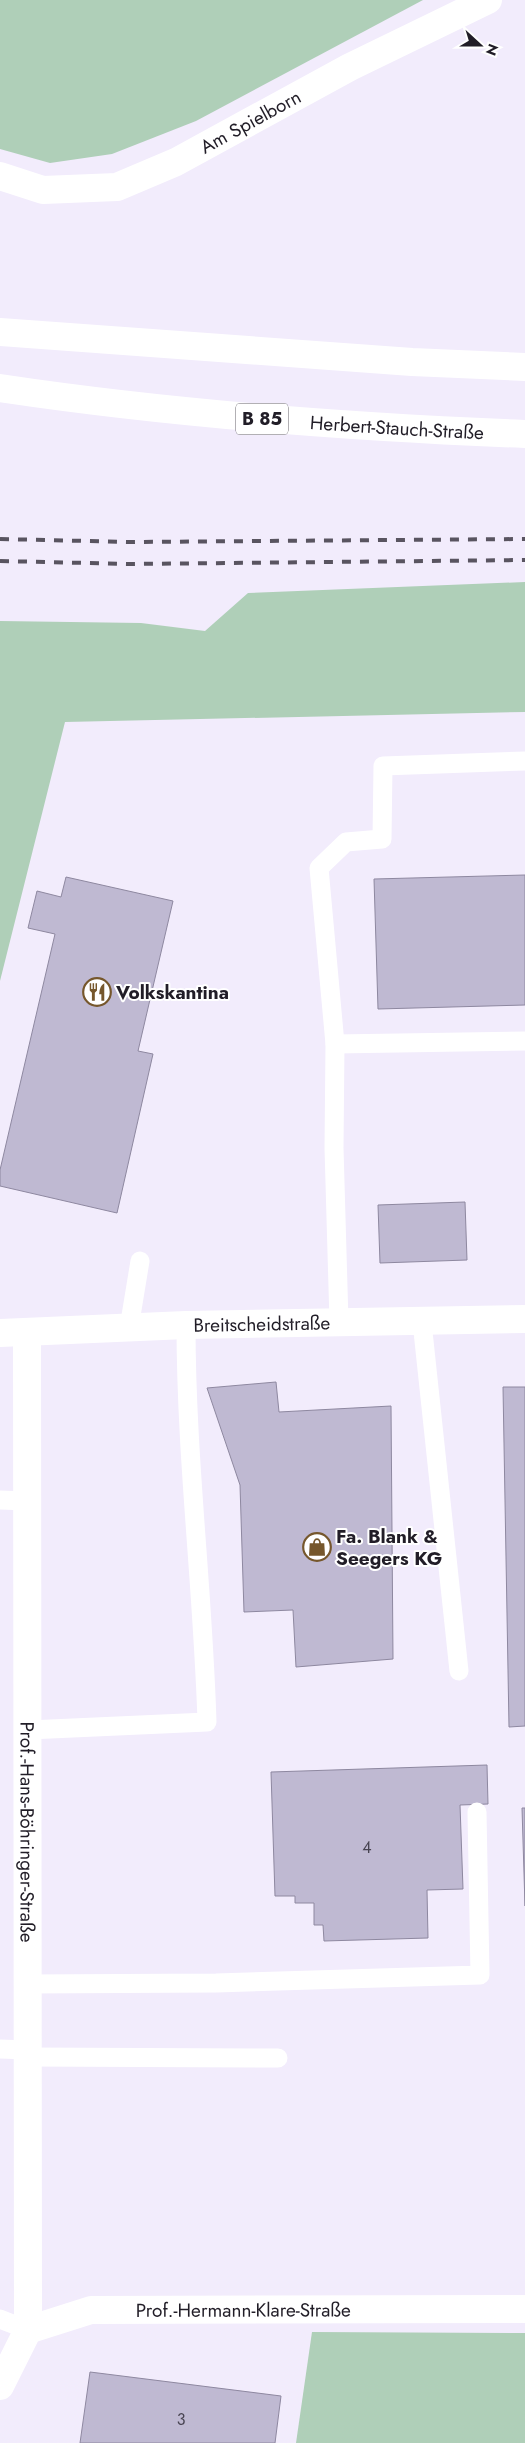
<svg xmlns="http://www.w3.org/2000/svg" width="525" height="2443" viewBox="0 0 525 2443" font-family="Jost,sans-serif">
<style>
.green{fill:#afcfb8}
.building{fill:#bfb9d2;stroke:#8e88a0}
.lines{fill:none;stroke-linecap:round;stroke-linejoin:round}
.lane{stroke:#fff;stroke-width:19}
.street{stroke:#fff;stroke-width:28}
.primary{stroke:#fff;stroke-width:28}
.rail{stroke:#595460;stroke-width:4;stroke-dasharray:9 9;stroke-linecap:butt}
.labels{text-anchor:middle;stroke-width:4;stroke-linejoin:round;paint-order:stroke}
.number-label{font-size:16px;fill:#484452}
.shield{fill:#fff;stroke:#646168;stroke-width:1}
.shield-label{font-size:18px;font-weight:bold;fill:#211d27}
.street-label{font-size:19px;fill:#211d27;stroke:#fff}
.poi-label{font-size:19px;font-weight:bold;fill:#211d27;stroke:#fff;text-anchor:start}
</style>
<rect width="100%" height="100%" fill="#f2ecfc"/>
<g class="green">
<polygon points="0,0 423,0 196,121 112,154 50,163 0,149"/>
<polygon points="525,582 525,712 65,722 0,981 0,621 141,623 205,631 248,593"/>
<polygon points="312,2332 525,2333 525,2443 296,2443"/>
</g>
<g class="building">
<polygon points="525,875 525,1005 378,1009 374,879"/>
<polygon points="66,877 173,901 138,1051 153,1054 117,1213 0,1186 0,1170 55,934 28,928 37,891 61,897"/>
<polygon points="465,1202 467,1260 380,1263 378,1205"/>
<polygon points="276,1382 279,1412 391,1406 393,1659 296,1667 293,1610 244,1612 240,1485 207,1388"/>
<polygon points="503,1387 525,1387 525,1726 509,1727"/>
<polygon points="487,1765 488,1804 460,1805 463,1889 427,1890 428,1938 324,1941 323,1925 314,1925 314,1903 295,1903 295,1896 275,1896 271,1772"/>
<polygon points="522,1808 525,1808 525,1906"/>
<polygon points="90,2372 281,2396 275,2443 80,2443"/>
</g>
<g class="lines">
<g class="lane">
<polyline points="335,1044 525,1041"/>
<polyline points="339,1322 334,1148 335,1044 319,868 346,842 382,839 383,766 525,761"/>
<polyline points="422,1322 459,1671"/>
<polyline points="129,1328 140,1261"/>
<polyline points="0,1500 28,1501"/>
<path d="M28,1730L207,1722C203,1589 186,1457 186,1325"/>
<polyline points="28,1984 216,1983 480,1975 477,1812"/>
<polyline points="0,2049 28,2050"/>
<polyline points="28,2057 278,2058"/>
<polyline points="0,2319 28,2330"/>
</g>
<g class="street">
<path id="s1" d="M0,176L43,190L117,187L176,162L350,67L488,0"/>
<path id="s2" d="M0,1333L186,1325L525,1319"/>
<path id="s3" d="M27,1333L28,2330"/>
<path id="s4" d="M0,2386L28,2330L91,2310L525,2309"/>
</g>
<g class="primary">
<polyline points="0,332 412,362 525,367"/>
<path id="s5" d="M0,388C174,414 349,427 525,434"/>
</g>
<g class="rail">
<polyline points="0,539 131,542 525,539"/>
<polyline points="0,561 131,564 525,560"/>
</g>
</g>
<defs>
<symbol id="restaurant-ring" viewBox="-11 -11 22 22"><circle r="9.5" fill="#fff" stroke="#76572c" stroke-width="1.5"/><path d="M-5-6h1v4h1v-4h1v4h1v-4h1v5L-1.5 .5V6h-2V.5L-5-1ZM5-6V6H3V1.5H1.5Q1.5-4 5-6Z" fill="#76572c"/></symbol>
<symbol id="shop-ring" viewBox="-11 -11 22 22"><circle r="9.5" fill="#fff" stroke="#76572c" stroke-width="1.5"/><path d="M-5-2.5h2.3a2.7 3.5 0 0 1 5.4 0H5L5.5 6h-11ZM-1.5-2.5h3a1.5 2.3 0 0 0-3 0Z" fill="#76572c"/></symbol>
</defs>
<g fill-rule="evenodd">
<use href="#restaurant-ring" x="81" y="976" width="32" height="32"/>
<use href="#shop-ring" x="301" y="1531" width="32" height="32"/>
</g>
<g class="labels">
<g class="number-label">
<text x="367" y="1853">4</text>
<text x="181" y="2425">3</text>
</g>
<rect class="shield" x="236" y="403.5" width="52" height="31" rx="4"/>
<g class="shield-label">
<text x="262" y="425">B 85</text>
</g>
<g class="street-label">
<text dy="7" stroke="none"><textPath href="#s1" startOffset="268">Am Spielborn</textPath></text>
<text dy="7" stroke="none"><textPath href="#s5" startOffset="399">Herbert-Stauch-Straße</textPath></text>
<text dy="7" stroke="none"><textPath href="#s2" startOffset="262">Breitscheidstraße</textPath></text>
<text dy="7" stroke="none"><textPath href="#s3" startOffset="499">Prof.-Hans-Böhringer-Straße</textPath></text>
<text dy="7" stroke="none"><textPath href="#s4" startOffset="281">Prof.-Hermann-Klare-Straße</textPath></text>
</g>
<g class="poi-label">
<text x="116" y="999">Volkskantina</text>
<text x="336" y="1543">Fa. Blank &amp;<tspan x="336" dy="22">Seegers KG</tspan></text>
</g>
</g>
<g transform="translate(480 45) rotate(111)" stroke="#ffffff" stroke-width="4" paint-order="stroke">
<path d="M0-4L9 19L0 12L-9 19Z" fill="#211d27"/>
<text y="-8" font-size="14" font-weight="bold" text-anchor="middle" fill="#211d27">N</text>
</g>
</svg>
